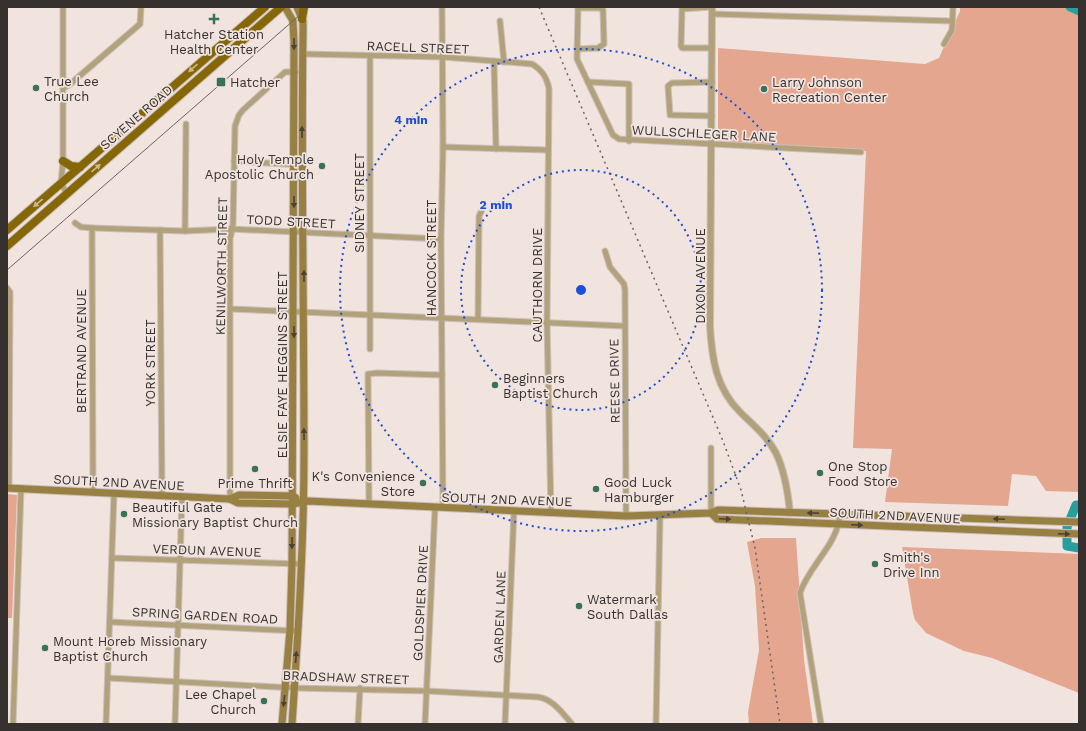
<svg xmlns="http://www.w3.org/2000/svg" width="1086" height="731" viewBox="0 0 1086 731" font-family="'Work Sans',sans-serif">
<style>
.green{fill:#e5a690}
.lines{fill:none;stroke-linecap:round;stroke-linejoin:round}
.river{stroke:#279f9f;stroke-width:9}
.minor-casing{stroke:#ccbfbb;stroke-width:7}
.tertiary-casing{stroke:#ccbfbb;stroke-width:8}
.secondary-casing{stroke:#ccbfbb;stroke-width:9}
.primary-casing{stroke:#ccbfbb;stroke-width:10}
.minor{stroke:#b2a27b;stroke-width:5}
.tertiary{stroke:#b2a27b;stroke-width:6}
.secondary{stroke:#988043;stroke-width:7}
.primary{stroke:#856706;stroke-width:8}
.tram{stroke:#6b6361;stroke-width:1}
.rail{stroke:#6b6361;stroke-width:1.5;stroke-dasharray:2 4;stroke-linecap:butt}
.oneway{fill:#4a4133}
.oneway2{fill:#cbb892}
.ring{fill:none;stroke:#1d4ed8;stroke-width:2;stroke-dasharray:2 4}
.poi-dot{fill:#38725b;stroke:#f1e3de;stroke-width:1.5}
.labels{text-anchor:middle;stroke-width:3.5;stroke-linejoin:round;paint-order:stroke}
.poi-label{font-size:13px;fill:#36312f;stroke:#f1e3de;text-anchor:start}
.street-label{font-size:13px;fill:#36312f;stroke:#f1e3de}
.centre{fill:#1d4ed8;stroke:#f1e3de;stroke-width:2}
.ring-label{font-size:12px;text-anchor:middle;font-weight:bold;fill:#1d4ed8;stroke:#f1e3de;stroke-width:3.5;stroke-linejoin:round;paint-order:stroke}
</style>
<rect width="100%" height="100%" fill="#f1e3de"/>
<g class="green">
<polygon points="960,7 1079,7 1079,492 1046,491 1036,476 1012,474 1008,506 885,502 892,449 853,448 866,151 718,142 718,48 925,64 939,58 960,11"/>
<polygon points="7,494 17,495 12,618 7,618"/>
<polygon points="761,538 796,538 804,660 813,724 749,724 748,712 759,650 755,586 747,542"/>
<polygon points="902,547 1079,554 1079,693 992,658 964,651 926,633 915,620 913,613"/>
</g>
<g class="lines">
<g class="river">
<polyline points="1070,7 1079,11"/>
<polyline points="1079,505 1076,505 1067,527 1067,546 1079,548"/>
</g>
<defs>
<g id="minor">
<polyline points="63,7 63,161 61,183 67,194"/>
<polyline points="442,7 443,147 441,239 443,508"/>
<polyline points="578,7 577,59 613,135 619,139 861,152"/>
<polyline points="712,14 952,21"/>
<polyline points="500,21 504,62"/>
<polyline points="944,44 952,30 953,7"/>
<polyline points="712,48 682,48 681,46 682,9 712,7"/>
<polyline points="577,49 598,48 604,44 603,10 600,8 578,8"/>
<path d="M303,54L443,57L532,64C542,70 547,77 549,89L547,323L551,513"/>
<polyline points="494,61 496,149"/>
<polyline points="588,82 629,84 629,141"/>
<polyline points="63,88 69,85 140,24 141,7"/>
<polyline points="712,116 670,115 668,86 672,83 712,82"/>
<polyline points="443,147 547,150"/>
<polyline points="234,161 302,165"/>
<polyline points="75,223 81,227 92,228 93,492"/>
<polyline points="92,228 185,231 231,229 441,239"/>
<polyline points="160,230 162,496"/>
<polyline points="185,231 186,124"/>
<polyline points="605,251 610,267 624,284 625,290 626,516"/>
<polyline points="7,288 10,292 9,488"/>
<polyline points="231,309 624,326"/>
<polyline points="478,319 479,216 484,206"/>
<polyline points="370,349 370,57"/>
<polyline points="711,448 711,513"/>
<polyline points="230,499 230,239 233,224 235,126 239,115 243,110 285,72 296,72"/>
<polyline points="369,504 368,374 377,373 442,375"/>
<polyline points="112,558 301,564"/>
<polyline points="110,622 298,631"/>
<path d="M108,678L294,688L427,691L538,697C553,699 563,714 572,724"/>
<polyline points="13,724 21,488"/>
<polyline points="106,724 114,493"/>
<polyline points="175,724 182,497"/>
<polyline points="358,724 360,688"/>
<polyline points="425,724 435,508"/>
<polyline points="505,724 514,511"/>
<polyline points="656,724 660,516"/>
<path d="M821,724L800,593C809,565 838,545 840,514"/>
</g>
<path id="tertiary" d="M712,7L710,327C712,359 716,388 740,412C753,425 767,436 776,453C785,472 788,492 790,513"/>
<g id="secondary">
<polyline points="7,488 230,499 238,503 293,504 308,501 626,516 711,513 718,510 1079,522"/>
<polyline points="230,499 239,495 293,496 296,498"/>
<polyline points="711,513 717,519 1079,534"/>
<polyline points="282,724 290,630 292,564 294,42 293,21 285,7"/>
<path d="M292,724C298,634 304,543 304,453C304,313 301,172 303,32V21L297,7"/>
</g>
<g id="primary">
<polyline points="302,19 304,7"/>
<polyline points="63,161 71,166 80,167"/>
<polyline points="7,230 265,7"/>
<polyline points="7,246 281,7"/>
</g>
</defs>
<use href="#minor" class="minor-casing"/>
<use href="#tertiary" class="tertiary-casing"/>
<use href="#secondary" class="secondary-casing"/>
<use href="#primary" class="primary-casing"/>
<use href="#minor" class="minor"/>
<use href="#tertiary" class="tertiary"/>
<use href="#secondary" class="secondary"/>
<use href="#primary" class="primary"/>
<polyline class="tram" points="7,270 309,7"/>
<polyline class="rail" points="539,7 723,441 741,490 755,548 780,724"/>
</g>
<defs><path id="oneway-solid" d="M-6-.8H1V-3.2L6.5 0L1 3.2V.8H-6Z"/></defs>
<g class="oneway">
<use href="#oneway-solid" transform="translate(294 44) rotate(90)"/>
<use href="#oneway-solid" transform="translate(302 132) rotate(-90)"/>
<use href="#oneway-solid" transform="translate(294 202) rotate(90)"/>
<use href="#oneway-solid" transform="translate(304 276) rotate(-90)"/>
<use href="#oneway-solid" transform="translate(294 332) rotate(90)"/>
<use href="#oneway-solid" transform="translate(304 434) rotate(-91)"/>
<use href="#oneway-solid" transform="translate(813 513) rotate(-179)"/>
<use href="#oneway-solid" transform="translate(725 519) rotate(2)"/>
<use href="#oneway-solid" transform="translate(999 519) rotate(-178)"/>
<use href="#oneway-solid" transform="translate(857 525) rotate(2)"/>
<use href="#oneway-solid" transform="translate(1064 534) rotate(2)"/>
<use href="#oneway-solid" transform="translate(292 543) rotate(91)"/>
<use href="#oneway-solid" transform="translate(296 657) rotate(-86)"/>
<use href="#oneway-solid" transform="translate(284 701) rotate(96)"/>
</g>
<g class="oneway2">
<use href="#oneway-solid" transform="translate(193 68) rotate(139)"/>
<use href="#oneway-solid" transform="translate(96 168) rotate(-41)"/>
<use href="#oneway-solid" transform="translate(38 203) rotate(139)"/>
</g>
<g class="ring">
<circle cx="581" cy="290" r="120"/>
<circle cx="581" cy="290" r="241"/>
</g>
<g class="poi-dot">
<path d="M212 13h4v4h4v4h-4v4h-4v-4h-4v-4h4z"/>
<rect x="216" y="77" width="10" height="10" rx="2"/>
<circle cx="36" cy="88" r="4"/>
<circle cx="764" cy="89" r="4"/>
<circle cx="322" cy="166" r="4"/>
<circle cx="495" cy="385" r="4"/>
<circle cx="255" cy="469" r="4"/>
<circle cx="820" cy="473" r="4"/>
<circle cx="423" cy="483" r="4"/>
<circle cx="596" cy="489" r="4"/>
<circle cx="124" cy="514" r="4"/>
<circle cx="875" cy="564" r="4"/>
<circle cx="579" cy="606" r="4"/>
<circle cx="45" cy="648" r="4"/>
<circle cx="264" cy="701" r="4"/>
</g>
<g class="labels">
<g class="poi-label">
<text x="214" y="39" text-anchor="middle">Hatcher Station<tspan x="214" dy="15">Health Center</tspan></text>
<text x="44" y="86">True Lee<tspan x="44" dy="15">Church</tspan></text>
<text x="230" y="87">Hatcher</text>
<text x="772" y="87">Larry Johnson<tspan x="772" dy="15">Recreation Center</tspan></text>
<text x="314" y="164" text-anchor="end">Holy Temple<tspan x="314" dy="15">Apostolic Church</tspan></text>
<text x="503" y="383">Beginners<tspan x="503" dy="15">Baptist Church</tspan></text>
<text x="828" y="471">One Stop<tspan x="828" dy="15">Food Store</tspan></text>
<text x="415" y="481" text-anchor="end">K's Convenience<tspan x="415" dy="15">Store</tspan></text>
<text x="604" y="487">Good Luck<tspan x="604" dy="15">Hamburger</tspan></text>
<text x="255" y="488" text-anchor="middle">Prime Thrift</text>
<text x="132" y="512">Beautiful Gate<tspan x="132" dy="15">Missionary Baptist Church</tspan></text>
<text x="883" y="562">Smith's<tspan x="883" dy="15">Drive Inn</tspan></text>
<text x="587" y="604">Watermark<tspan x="587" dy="15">South Dallas</tspan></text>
<text x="53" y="646">Mount Horeb Missionary<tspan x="53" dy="15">Baptist Church</tspan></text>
<text x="256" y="699" text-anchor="end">Lee Chapel<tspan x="256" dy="15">Church</tspan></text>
</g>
<g class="street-label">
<text transform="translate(418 47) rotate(2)" y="5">RACELL STREET</text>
<text transform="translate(136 117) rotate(-41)" y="5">SCYENE ROAD</text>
<text transform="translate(704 133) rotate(3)" y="5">WULLSCHLEGER LANE</text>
<text transform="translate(359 203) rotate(-90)" y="5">SIDNEY STREET</text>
<text transform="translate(291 221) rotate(3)" y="5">TODD STREET</text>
<text transform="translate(431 258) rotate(-90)" y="5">HANCOCK STREET</text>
<text transform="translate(221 266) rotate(-89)" y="5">KENILWORTH STREET</text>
<text transform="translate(700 276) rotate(-90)" y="5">DIXON AVENUE</text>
<text transform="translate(537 285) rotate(-90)" y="5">CAUTHORN DRIVE</text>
<text transform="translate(81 351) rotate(-90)" y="5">BERTRAND AVENUE</text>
<text transform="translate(150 363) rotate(-90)" y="5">YORK STREET</text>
<text transform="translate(282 365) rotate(-90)" y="5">ELSIE FAYE HEGGINS STREET</text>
<text transform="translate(614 381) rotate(-91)" y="5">REESE DRIVE</text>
<text transform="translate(119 482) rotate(3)" y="5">SOUTH 2ND AVENUE</text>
<text transform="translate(507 499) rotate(2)" y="5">SOUTH 2ND AVENUE</text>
<text transform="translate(895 515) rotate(3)" y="5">SOUTH 2ND AVENUE</text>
<text transform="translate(207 550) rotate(2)" y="5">VERDUN AVENUE</text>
<text transform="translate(420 603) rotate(-87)" y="5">GOLDSPIER DRIVE</text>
<text transform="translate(205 615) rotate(3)" y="5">SPRING GARDEN ROAD</text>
<text transform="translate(499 617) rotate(-88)" y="5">GARDEN LANE</text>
<text transform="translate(346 677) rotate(2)" y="5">BRADSHAW STREET</text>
</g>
</g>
<circle cx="581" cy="290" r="6" class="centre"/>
<g class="ring-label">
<text x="411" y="124">4 min</text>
<text x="496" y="209">2 min</text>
</g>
<rect width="1086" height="731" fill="none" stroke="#36312f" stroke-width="16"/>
</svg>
